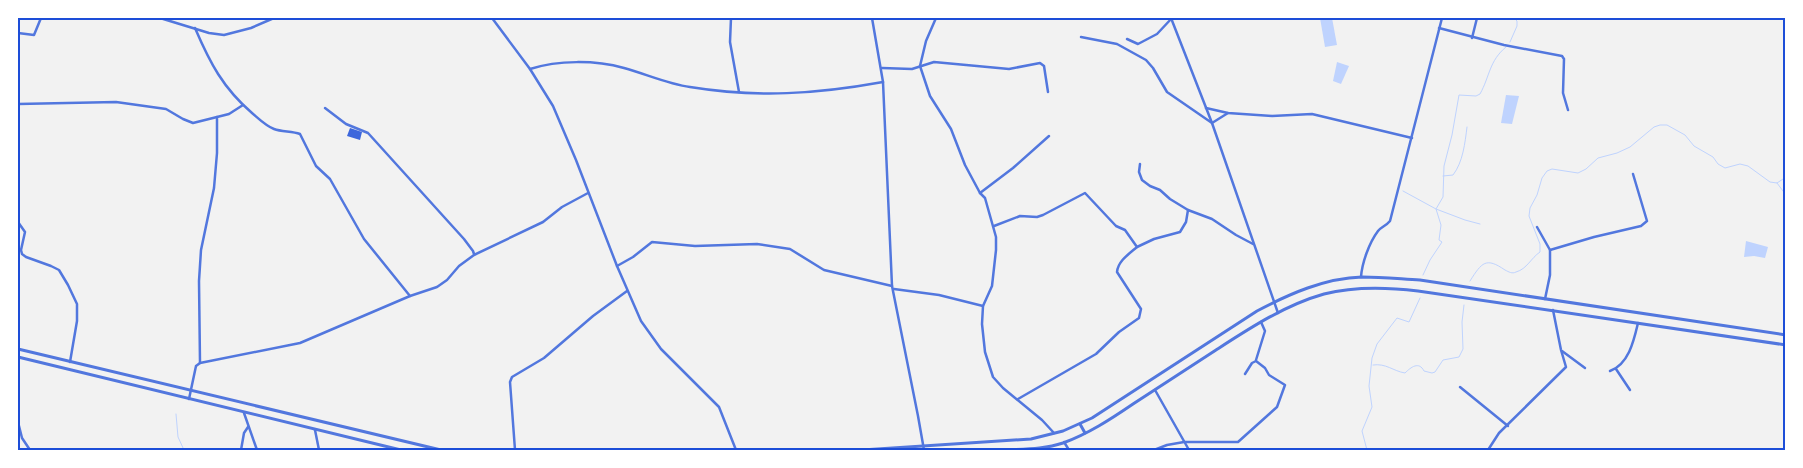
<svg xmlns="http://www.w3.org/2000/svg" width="1803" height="468" viewBox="0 0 1803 468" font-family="'Alegreya Sans',sans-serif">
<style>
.water{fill:#bfd3fe}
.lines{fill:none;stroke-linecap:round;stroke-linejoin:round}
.stream{stroke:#bfd3fe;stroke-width:1}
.building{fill:#3d67dc}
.minor{stroke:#5277de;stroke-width:2.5}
.tertiary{stroke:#5277de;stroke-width:3}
.neatline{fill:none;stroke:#1d4ed8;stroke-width:2}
</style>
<rect width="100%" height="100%" fill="#f2f2f2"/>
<g class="water">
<polygon points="1320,18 1332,18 1337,45 1325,47"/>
<polygon points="1337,62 1349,66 1341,84 1333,81"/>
<polygon points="1506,95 1519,96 1512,124 1501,123"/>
<polygon points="1746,241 1768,247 1765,258 1754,256 1744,257"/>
</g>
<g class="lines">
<g class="stream">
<polyline points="1510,42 1517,26 1517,21 1514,18"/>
<path d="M1443,176L1453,175C1463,162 1465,143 1467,127"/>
<polyline points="1777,183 1786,195"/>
<polyline points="1403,191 1436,209 1465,220 1480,224"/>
<path d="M1423,275L1430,260L1442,242L1439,240L1441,225L1436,209L1443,197L1444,166L1452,135L1459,95L1476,96L1480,94C1490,76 1489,61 1506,47"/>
<path d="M1470,281C1482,262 1486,257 1505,270C1509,272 1512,274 1516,272C1527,269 1531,258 1540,252V244L1529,216L1530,208L1537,195L1542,178L1547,171L1552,169L1578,173L1586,169L1598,158L1617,153L1630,147L1654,127L1660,125H1667L1685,135L1694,146L1713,157L1718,164L1725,168L1740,164L1748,166L1770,182L1777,183L1786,177"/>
<path d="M1373,365C1386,363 1393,371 1405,373C1411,367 1419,361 1424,371L1432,373L1435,372L1443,360L1459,357L1463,349L1462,322L1464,305"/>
<polyline points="176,414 178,437 184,450"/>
<polyline points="1367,450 1362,431 1372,407 1369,386 1372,358 1377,344 1397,318 1409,322 1420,298"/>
</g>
</g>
<polygon class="building" points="350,128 362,132 360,140 347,136"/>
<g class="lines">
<g class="minor">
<polyline points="160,18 209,33 224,35 251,28 274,18"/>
<polyline points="492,18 530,69 553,106 576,160 617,266 641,321 661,349 719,407 736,450"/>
<polyline points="731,18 730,42 739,92"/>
<polyline points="872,18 883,82 892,286 918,416 924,450"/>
<polyline points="936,18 926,41 920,66 930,96 951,129 965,165 980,193 985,198 996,237 996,250 992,286 983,306 982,324 985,352 993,377 1003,388 1042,420 1054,433"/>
<polyline points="1171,18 1212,123 1278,313"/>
<path d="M195,28C210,63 223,88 252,113C259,119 266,126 274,129C282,132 292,131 300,134L316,166L330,179L364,239L410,296"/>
<polyline points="1439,28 1504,45 1562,56 1564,59 1563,93 1568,110"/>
<polyline points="18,33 34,35 41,18"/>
<polyline points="1081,37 1117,44 1146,60 1153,68 1167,92 1212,123 1228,113"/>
<polyline points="1472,38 1477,18"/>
<polyline points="1127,39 1138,44 1157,34 1172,18"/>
<polyline points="882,68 912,69 934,62 1009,69 1040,63 1044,66 1048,92"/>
<path d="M530,69C558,60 595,60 624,68C646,74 668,84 690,87C757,98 817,94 883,82"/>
<polyline points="18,104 116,102 166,109 183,119 193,123 217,117"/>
<polyline points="325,108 346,124 368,133 464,239 473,251 474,254"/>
<polyline points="1206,108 1228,113 1272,116 1312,114 1412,138"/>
<polyline points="1140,164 1139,172 1142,180 1150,186 1160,190 1170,199 1188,210 1212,219 1236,235 1253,244"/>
<polyline points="980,193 1013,168 1049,136"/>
<polyline points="18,222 25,232 21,250 22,254 26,257 51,266 59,270 68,285 77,304 77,321 70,362"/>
<path d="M994,226L1020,216L1037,217L1043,215L1085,193L1116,226L1125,230L1137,247C1129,254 1118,261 1117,272L1141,309L1139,318L1119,332L1096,354L1018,399"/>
<polyline points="1537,227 1550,250 1550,275 1545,299"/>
<polyline points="1137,247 1154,239 1180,232 1186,222 1188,210"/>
<polyline points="1550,250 1594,237 1641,226 1647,221 1633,174"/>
<polyline points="617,266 633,257 652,242 695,246 757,244 790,249 824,270 892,286"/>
<path d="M1361,277C1362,263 1369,243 1378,231C1381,227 1386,226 1390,221L1442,18"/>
<polyline points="894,289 939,295 983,306"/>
<polyline points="1562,351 1585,368"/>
<polyline points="1256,360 1265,331 1261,322"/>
<polyline points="200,363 199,281 201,250 214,188 217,153 217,117 229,114 243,105"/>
<polyline points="1616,369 1630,390"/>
<path d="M1610,371C1629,364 1634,340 1638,323"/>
<polyline points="1460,387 1508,426"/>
<polyline points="1155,390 1189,450"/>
<polyline points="189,399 196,366 200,363 300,343 410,296 437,287 447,280 459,266 474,255 543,222 562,207 588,193"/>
<polyline points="244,413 257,450"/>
<polyline points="18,422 22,438 30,450"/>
<polyline points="315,430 319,450"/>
<polyline points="1064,442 1069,450"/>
<polyline points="241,450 244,433 248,427"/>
<polyline points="515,450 510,382 512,377 544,358 593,316 627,291"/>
<polyline points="1154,450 1167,445 1184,442 1238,442 1277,407 1285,385 1269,375 1265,368 1256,361 1252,363 1245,374"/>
<polyline points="1488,450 1499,433 1566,367 1561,350 1553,310"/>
</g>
<g class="tertiary">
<polyline points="18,349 441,450"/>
<polyline points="18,357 401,450"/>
<polyline points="1080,424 1085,433"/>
<path d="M862,450L1031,439L1063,431L1092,418L1257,311C1289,294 1325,278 1362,277C1382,277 1401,279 1420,280L1786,335"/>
<path d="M1007,450C1026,449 1045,449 1063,443C1088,434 1111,419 1133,404C1161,386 1188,368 1216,350C1250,328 1285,305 1324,294C1355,286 1386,287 1418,291L1786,345"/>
</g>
</g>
<rect width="1803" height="468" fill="none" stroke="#ffffff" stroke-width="38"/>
<rect x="19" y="19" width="1765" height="430" class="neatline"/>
</svg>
